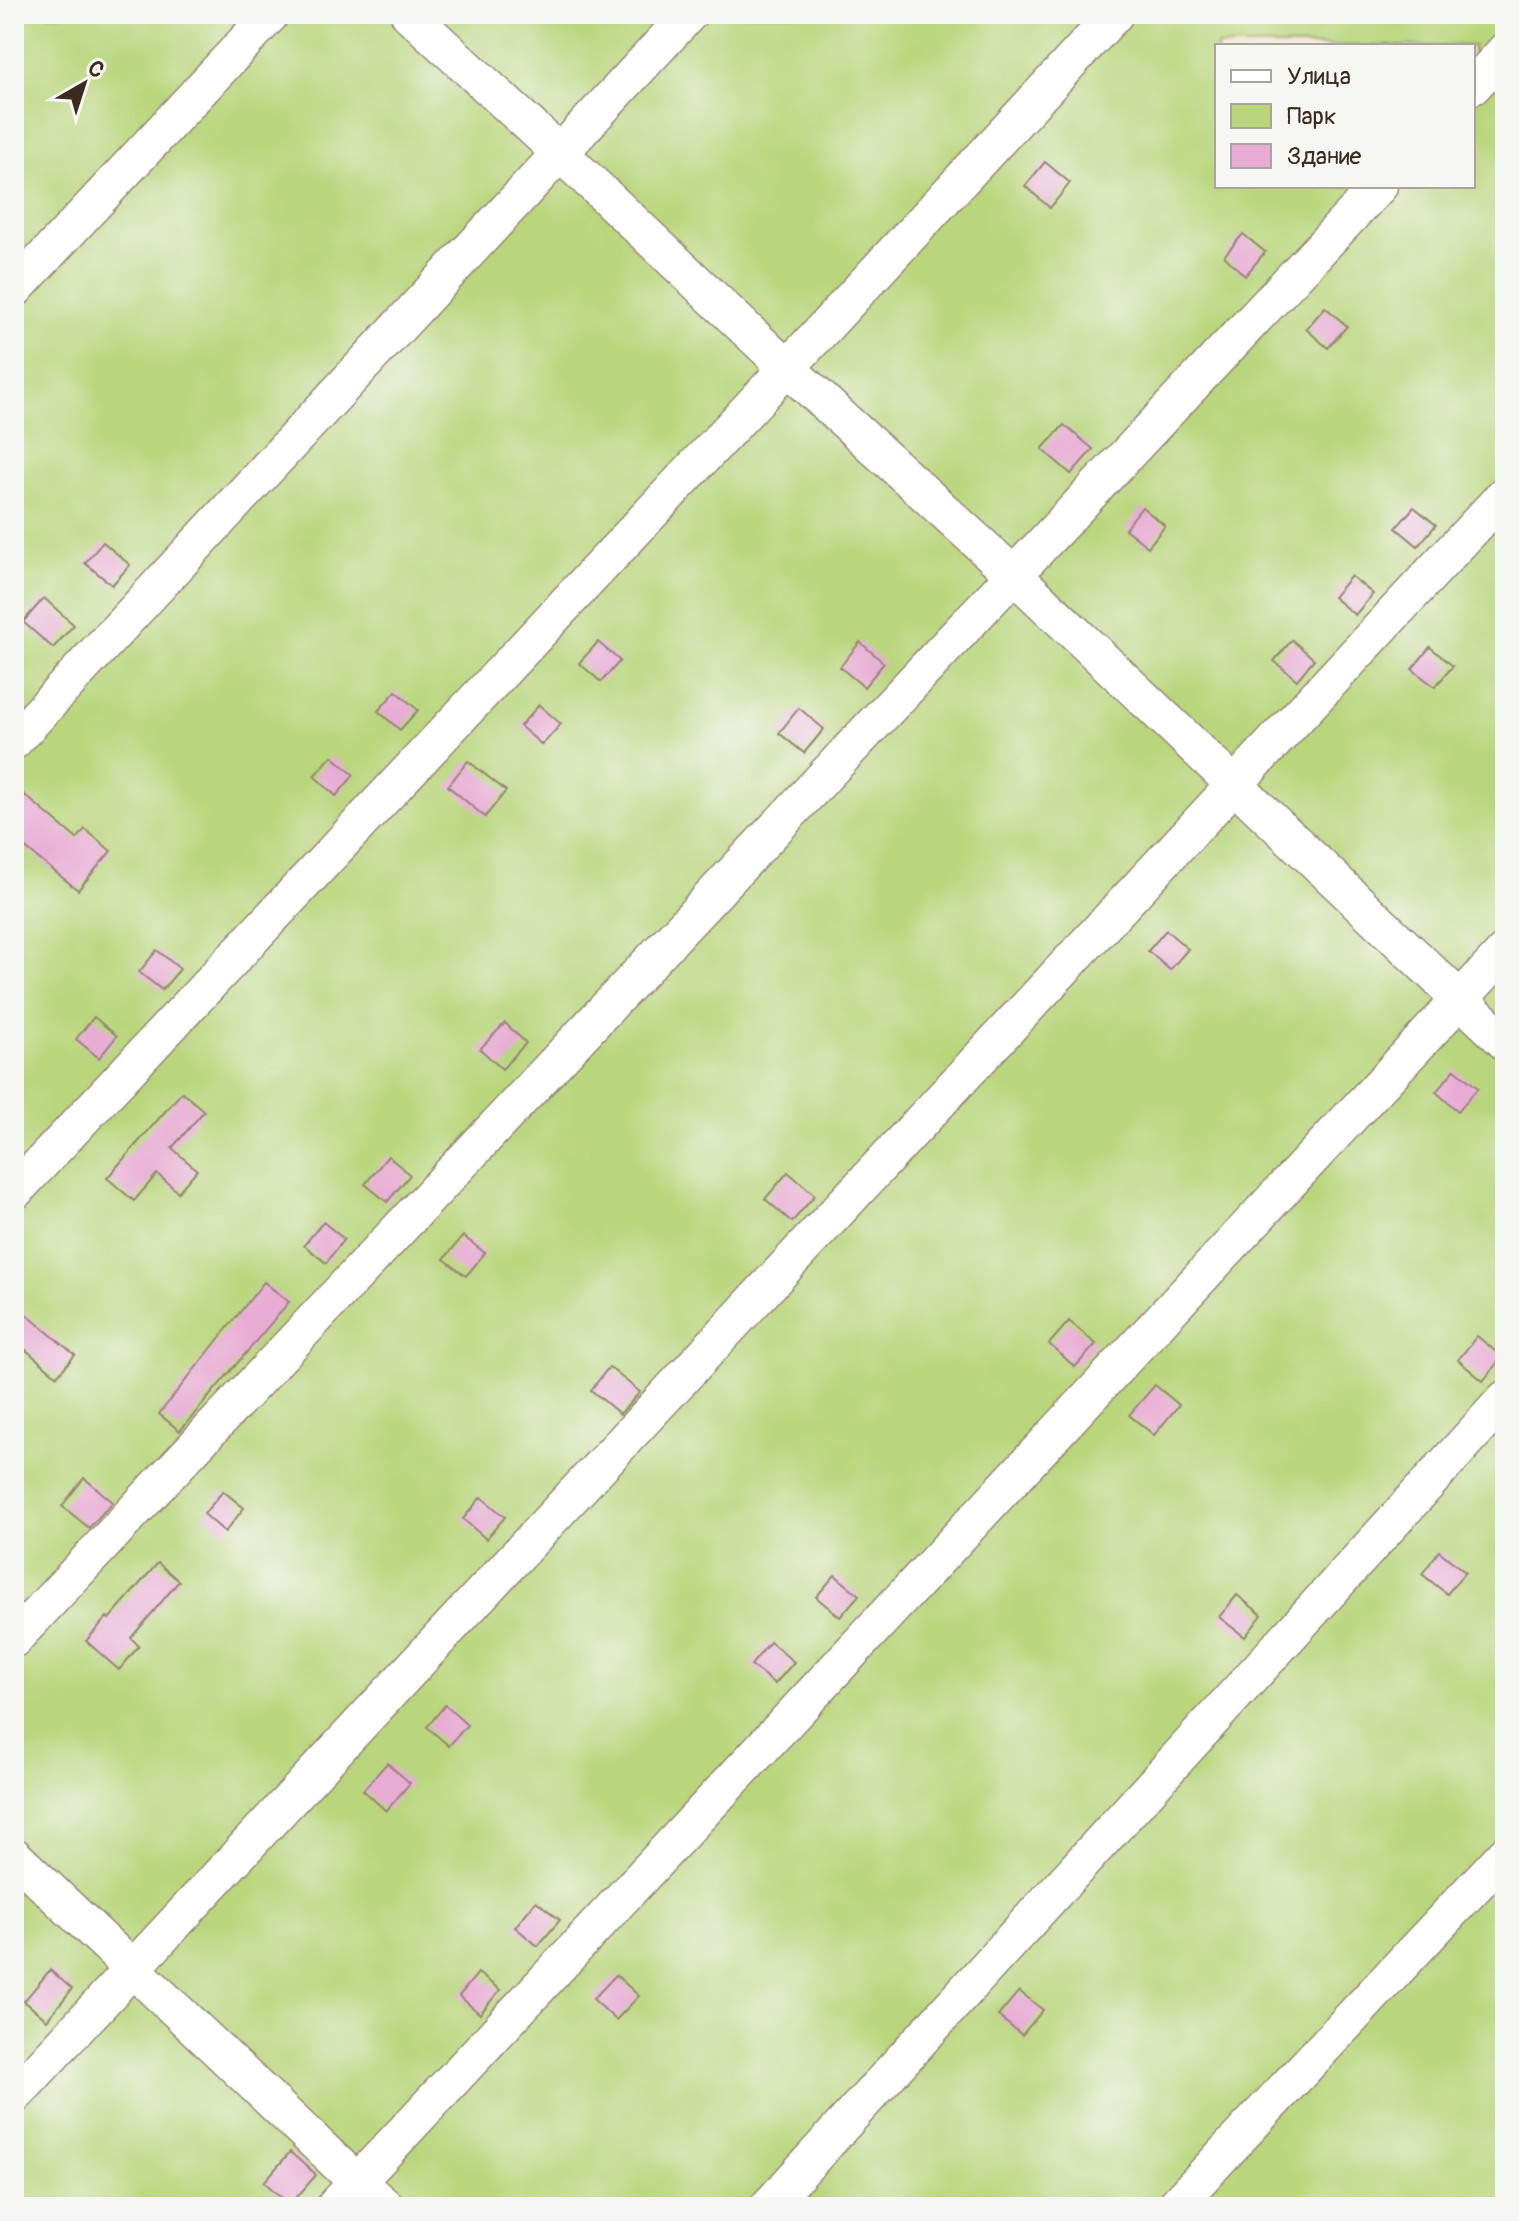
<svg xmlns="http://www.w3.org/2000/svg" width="1519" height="2221" viewBox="0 0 1519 2221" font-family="Pangolin,sans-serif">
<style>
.green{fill:#b9d67c;stroke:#7a804d;stroke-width:2;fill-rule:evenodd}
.building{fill:#e8acd4}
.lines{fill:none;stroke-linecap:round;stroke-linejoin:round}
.minor-casing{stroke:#978776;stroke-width:39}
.minor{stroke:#fff;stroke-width:36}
</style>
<rect width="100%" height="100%" fill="#f6f6f2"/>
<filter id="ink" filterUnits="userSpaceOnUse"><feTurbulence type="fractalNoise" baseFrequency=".0125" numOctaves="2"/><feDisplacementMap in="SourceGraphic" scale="16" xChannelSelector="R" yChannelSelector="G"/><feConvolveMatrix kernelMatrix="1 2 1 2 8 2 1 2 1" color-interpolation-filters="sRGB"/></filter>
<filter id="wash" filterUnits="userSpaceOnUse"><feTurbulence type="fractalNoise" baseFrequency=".006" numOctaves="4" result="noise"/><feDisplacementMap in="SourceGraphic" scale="32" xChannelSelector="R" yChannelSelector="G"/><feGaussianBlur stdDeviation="1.8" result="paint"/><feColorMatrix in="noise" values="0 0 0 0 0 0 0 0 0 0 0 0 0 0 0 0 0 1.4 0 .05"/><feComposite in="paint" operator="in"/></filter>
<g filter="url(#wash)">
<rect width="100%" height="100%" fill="#f3e4ce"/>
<path class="green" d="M14,14H1505V2207H14ZM1217,46H1473V186H1217Z"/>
<g id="blocks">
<g class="building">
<polygon points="1045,162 1070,183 1050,208 1025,186"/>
<polygon points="1243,234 1265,252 1245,276 1224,256"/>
<polygon points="1325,307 1347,326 1328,348 1306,329"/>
<polygon points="1064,425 1093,449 1071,474 1042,449"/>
<polygon points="1142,507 1165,526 1148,547 1125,529"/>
<polygon points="1414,507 1436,525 1418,546 1396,528"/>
<polygon points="103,542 130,565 112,585 85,563"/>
<polygon points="1351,576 1373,594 1355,615 1333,597"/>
<polygon points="44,598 74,625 53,648 23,622"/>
<polygon points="1292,640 1314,659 1297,680 1274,661"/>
<polygon points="598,642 620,661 601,682 579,663"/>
<polygon points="860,642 884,663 864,687 840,667"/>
<polygon points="1430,647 1453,666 1435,687 1412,669"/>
<polygon points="396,691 418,710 400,730 378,711"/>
<polygon points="539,705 561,724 542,745 520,726"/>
<polygon points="799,708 824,729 804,753 779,733"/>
<polygon points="332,756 354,775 336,796 314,776"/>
<polygon points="468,761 506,791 485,817 448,786"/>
<polygon points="14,786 77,839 85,829 111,851 78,890 14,839"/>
<polygon points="1166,930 1188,949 1170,970 1148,951"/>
<polygon points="157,950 180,969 162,990 139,972"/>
<polygon points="94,1017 117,1036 99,1058 76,1039"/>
<polygon points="505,1023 526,1043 502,1069 480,1049"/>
<polygon points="1455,1069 1478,1088 1458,1111 1436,1092"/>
<polygon points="182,1092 204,1111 172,1148 197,1170 178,1192 157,1174 134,1201 107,1178"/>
<polygon points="388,1156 410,1175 387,1202 365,1184"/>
<polygon points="788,1172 815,1195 792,1222 765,1199"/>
<polygon points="323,1222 344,1239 326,1263 304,1245"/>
<polygon points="463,1236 485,1253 466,1276 444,1259"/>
<polygon points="264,1282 289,1302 180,1431 159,1414"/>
<polygon points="14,1304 75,1355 57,1376 14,1340"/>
<polygon points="1069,1321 1096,1344 1075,1367 1049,1344"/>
<polygon points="1477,1336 1502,1357 1483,1381 1458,1360"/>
<polygon points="609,1367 640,1392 620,1414 591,1390"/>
<polygon points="1155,1385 1179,1405 1154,1435 1129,1415"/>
<polygon points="84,1478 113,1502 89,1528 62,1506"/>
<polygon points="223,1491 244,1508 225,1532 204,1514"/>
<polygon points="481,1497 505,1517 486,1539 463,1519"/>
<polygon points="1439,1551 1465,1572 1447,1594 1422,1574"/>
<polygon points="158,1563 179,1581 131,1638 139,1646 119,1670 86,1641 107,1617 109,1619"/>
<polygon points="835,1575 859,1595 840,1617 816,1597"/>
<polygon points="1237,1595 1262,1615 1245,1637 1219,1617"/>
<polygon points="770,1642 794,1662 775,1684 751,1665"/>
<polygon points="445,1705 467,1725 449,1746 427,1727"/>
<polygon points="387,1763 410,1783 386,1811 363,1790"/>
<polygon points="536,1901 560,1920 538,1946 515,1927"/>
<polygon points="50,1970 72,1989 47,2020 24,2001"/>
<polygon points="478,1973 500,1990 480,2014 459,1996"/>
<polygon points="616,1975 639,1996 616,2020 593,1999"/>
<polygon points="1019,1991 1043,2010 1022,2035 998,2016"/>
<polygon points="290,2152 316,2175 290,2205 264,2182"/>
</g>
</g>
</g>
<g filter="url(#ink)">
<use href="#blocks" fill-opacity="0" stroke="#978776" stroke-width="2"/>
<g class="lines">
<defs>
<g id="minor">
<polyline points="409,14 560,153 787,368 1014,575 1505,1042"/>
<polyline points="1473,86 1505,51"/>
<polyline points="14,290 271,14"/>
<polyline points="14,741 689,14"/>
<polyline points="14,1192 787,368 1115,14"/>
<polyline points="14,1639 1379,186"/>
<polyline points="14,1856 357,2182 386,2207"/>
<polyline points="14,2096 1505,494"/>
<polyline points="334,2207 1505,951"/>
<polyline points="768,2207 1505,1399"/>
<polyline points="1174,2207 1505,1854"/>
</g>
</defs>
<use href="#minor" class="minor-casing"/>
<use href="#minor" class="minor"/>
</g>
</g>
<rect width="1519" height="2221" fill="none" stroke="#f6f6f2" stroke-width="48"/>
<rect x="1215" y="44" width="260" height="144" fill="#f6f6f2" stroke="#aba49d" stroke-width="2"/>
<rect x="1231" y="70" width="40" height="12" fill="#ffffff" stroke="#aba49d" stroke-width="2"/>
<text x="1287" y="84" font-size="24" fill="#3b2a1e">Улица</text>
<rect x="1231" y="104" width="40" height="24" fill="#b9d67c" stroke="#aba49d" stroke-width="2"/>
<text x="1287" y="124" font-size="24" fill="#3b2a1e">Парк</text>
<rect x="1231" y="144" width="40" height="24" fill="#e8acd4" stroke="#aba49d" stroke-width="2"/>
<text x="1287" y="164" font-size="24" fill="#3b2a1e">Здание</text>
<g transform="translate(84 84) rotate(39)" stroke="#f6f6f2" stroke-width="6" paint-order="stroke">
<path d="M0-6L14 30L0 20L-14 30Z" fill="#3b2a1e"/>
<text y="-12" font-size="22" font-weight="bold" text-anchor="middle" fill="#3b2a1e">С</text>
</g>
</svg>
